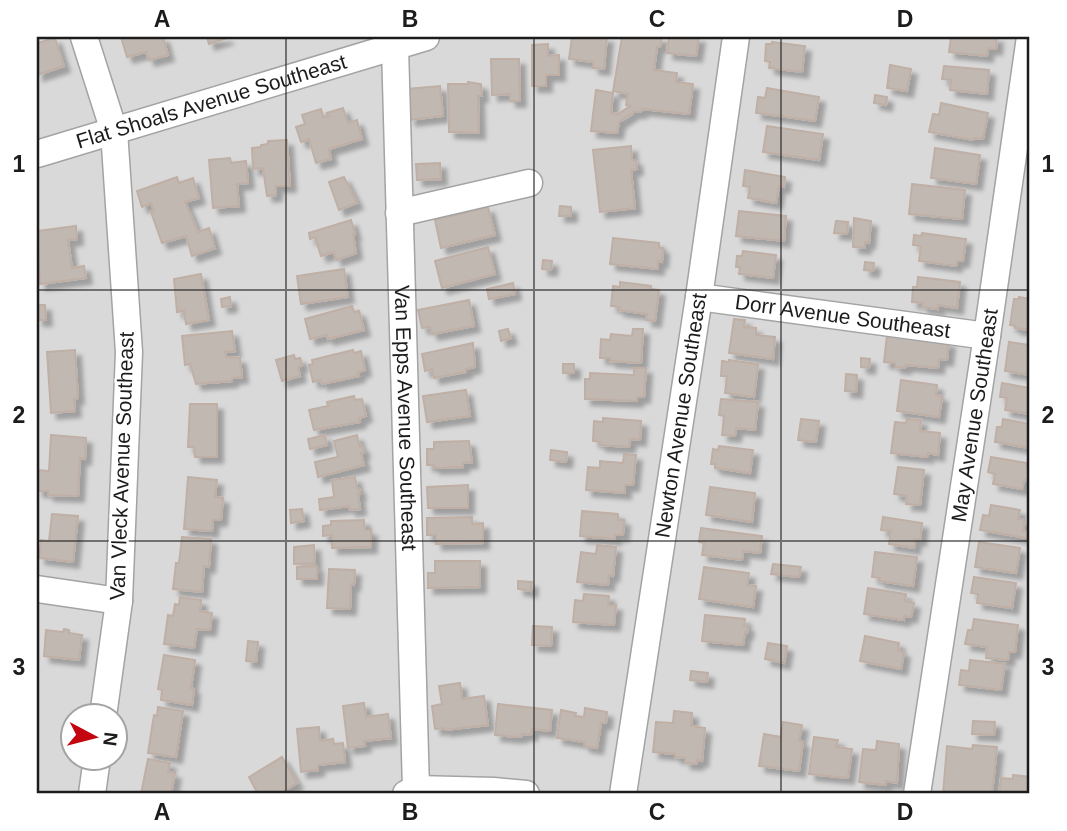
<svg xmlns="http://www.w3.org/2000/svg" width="1067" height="831" viewBox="0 0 1067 831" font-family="Arial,sans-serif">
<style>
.residential{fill:#dad9d9;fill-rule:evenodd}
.building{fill:#c2b8b2;stroke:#bfafa5;stroke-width:2;filter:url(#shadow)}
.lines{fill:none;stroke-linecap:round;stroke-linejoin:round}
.minor-casing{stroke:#a3a3a3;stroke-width:29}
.minor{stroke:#fff;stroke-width:26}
.grid{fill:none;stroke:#1c1c1c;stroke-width:2;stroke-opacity:0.55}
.labels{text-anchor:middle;stroke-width:5;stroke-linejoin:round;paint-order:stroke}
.street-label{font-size:21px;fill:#1c1c1c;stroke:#fff}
.neatline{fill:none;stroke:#1c1c1c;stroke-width:2.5}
.grid-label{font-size:23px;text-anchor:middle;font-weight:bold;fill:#1c1c1c}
</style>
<defs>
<filter id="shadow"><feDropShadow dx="6" dy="6" stdDeviation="2" flood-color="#0004"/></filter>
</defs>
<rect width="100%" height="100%" fill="#eee9e2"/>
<path class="residential" d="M37,37H1030V794H37ZM74,716H116V758H74Z"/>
<g class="building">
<polygon points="121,37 163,37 168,55 149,60 146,52 127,57"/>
<polygon points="207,37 226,37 227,38 209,44"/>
<polygon points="572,37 607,37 604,69 593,68 593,62 569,59"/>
<polygon points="622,37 662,37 660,47 657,47 654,70 677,73 676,82 693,84 689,114 642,109 641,112 634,112 619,122 617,133 591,131 596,90 613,93 611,113 618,114 630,106 626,105 628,94 613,91"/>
<polygon points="669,37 699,37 696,56 667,53"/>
<polygon points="951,37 997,37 996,49 988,48 987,56 949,52"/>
<polygon points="55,38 64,66 37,75 37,43"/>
<polygon points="772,42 805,46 802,72 769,68 770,62 765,61 766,44 772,44"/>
<polygon points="548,44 548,56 559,55 559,75 546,75 546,86 532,86 532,45"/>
<polygon points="491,59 519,59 520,101 510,101 510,94 492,95"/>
<polygon points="890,65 911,69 907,91 887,88"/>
<polygon points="944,66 989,70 987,94 950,90 951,80 942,79"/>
<polygon points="468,82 481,84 482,96 478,96 479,133 449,132 448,84 468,84"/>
<polygon points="440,86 443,116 410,120 407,89"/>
<polygon points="767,88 819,97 815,121 756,113 758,97 765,98"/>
<polygon points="875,95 887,97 886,105 874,103"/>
<polygon points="941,103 988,113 983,139 974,138 973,140 929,132 933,114 939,115"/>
<polygon points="343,108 348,123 357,120 362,139 329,149 331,159 316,163 309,139 301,142 296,127 305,124 302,115 321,109 323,117 328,116 327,113"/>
<polygon points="767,126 823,134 819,160 763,152"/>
<polygon points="287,140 290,186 276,186 276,195 267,196 263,168 253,169 252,148 261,147 261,145 268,144 268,141"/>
<polygon points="631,146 632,160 636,160 637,169 631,170 635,208 600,212 593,150"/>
<polygon points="935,148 980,155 976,184 931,178"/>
<polygon points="230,158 231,163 246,161 248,183 237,184 239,206 213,208 209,160"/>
<polygon points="440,163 441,179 417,180 416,164"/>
<polygon points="745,170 785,177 784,187 779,186 776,203 748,198 750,187 743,186"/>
<polygon points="177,177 179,183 193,178 199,198 185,202 198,232 209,228 215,248 192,256 186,236 162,243 151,212 154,211 151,203 142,207 137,191"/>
<polygon points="344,177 357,203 339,210 329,182"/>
<polygon points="912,184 965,190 962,219 909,214"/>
<polygon points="560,206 571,207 571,216 559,216"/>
<polygon points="488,207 495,235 441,248 435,220"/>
<polygon points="739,211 786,216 784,241 736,236"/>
<polygon points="854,218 871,221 869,243 865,242 865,248 853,247"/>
<polygon points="351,220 355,234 353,234 356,253 336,260 334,252 321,256 315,237 310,239 309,233"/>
<polygon points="836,221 848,222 847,234 834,233"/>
<polygon points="76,226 77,239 68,240 72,268 84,266 86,278 40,284 37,231"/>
<polygon points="922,233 966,239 963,261 957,261 956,266 919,261 921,246 913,245 914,235 921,236"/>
<polygon points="613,238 659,243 659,248 663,248 662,262 658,261 658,269 610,264"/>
<polygon points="488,247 495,274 442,288 435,261"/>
<polygon points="743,251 776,255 773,278 739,274 740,267 736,267 737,256 742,256"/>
<polygon points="543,260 552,261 551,270 542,269"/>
<polygon points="865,262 874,263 873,271 864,270"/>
<polygon points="344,269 348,297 301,304 297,276"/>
<polygon points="201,274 209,320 186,324 184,311 177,312 174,279"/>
<polygon points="918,277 960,282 957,308 938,305 938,309 922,307 923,303 912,302 913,287 917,287"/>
<polygon points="620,282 651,286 651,289 659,290 655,321 646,320 647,314 618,310 619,307 611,306 613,286 620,287"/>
<polygon points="513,283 515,294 489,299 487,289"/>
<polygon points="230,297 231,306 222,307 221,299"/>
<polygon points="1019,297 1030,299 1030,330 1015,328 1015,326 1010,325 1014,299 1019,299"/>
<polygon points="469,300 474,326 432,334 430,327 422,328 418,310"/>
<polygon points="37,305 45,305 46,320 37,320"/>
<polygon points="352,306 354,312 359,311 364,330 328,339 327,335 310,339 305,319"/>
<polygon points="734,319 745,320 744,327 756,328 756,335 775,337 773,359 729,353"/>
<polygon points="508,329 511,338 501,341 499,331"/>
<polygon points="633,329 643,329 641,363 610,361 611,358 600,358 601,339 610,340 611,334 632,336"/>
<polygon points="232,331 235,351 225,352 226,357 240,358 242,377 232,378 232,381 196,384 190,364 185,365 182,336"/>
<polygon points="887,335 949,342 947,360 939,359 938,368 906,365 905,368 895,367 895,363 884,362"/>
<polygon points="1009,342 1030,345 1030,375 1005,371"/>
<polygon points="473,343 475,367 466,369 466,372 434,378 432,369 425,371 422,354"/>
<polygon points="75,350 78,398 74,399 75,411 51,413 47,352"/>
<polygon points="353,350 354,353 361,351 365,370 358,372 359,376 322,384 321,380 313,382 309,365 313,364 312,360"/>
<polygon points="294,355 295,359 300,358 302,365 298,367 300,376 282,381 276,360"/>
<polygon points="861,358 870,359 869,368 861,367"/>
<polygon points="729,360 758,364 754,397 725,393 727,376 721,376 722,361 729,362"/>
<rect x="563" y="364" width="11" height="9"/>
<polygon points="634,368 646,368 644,397 637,397 637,401 585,399 585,379 590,379 590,373 634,375"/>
<polygon points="846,374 857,375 856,392 845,391"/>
<polygon points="901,380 937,385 936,395 942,396 939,417 897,411"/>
<polygon points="1002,383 1030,388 1030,414 1005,410 1007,398 1000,397"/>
<polygon points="466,390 470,416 427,422 423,396"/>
<polygon points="354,396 355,400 362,399 366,416 359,418 360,422 314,430 309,410 328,406 327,402"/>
<polygon points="721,399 758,402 755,430 736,428 735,436 722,435 724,416 719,415"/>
<polygon points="190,404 217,404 217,457 195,457 194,447 188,447"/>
<polygon points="603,418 641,421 640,440 630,439 629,447 600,445 600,442 593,441 594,421 603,422"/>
<polygon points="801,419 819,421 816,442 798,440"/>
<polygon points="907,419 921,420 920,431 940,433 938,455 928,453 927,457 891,453 895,422 906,423"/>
<polygon points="1003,419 1030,424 1029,448 995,442 997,427 1002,427"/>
<polygon points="51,435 86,438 85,459 80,458 78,496 48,495 48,491 37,491 38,470 49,471"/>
<polygon points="325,435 327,445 310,449 308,439"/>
<polygon points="357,435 360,447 362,446 364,452 361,453 364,465 318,477 315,462 338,457 334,441"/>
<polygon points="469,441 472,462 463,463 463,467 434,468 434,465 427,465 427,449 434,449 434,442"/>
<polygon points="719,446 753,450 750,473 715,468 715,464 711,464 713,449 718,450"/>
<polygon points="551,450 567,452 566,462 550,460"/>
<polygon points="624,454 636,455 633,485 625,485 625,493 586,490 588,467 600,468 600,461 623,463"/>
<polygon points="991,457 1027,463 1026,466 1030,467 1030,481 1024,480 1022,489 993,484 995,474 988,472"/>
<polygon points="898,467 924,470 920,505 906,504 907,496 894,494"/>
<polygon points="188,477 217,480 215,497 223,498 221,520 213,520 212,531 184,529"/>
<polygon points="355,477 357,488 359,488 360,494 358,494 360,509 350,510 349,506 320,510 319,499 334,497 332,480"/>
<polygon points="468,485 468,508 428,508 427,487"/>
<polygon points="710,487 755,493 752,522 706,515"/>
<polygon points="991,505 1020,510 1018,519 1025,520 1023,531 1028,532 1027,538 980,530 983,515 989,516"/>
<polygon points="302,509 304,521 291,523 290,510"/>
<polygon points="582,511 618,514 618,520 624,520 623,535 615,535 615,539 580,536"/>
<polygon points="52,514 78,516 73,562 39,558 41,540 49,541"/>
<polygon points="472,517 472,524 483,523 483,543 436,544 436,535 427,535 427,518"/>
<polygon points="883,517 922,523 920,540 915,539 914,548 889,544 891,531 881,530"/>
<polygon points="364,520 365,530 371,530 371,547 332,548 332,535 323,536 323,526 331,525 331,521"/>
<polygon points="701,528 762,536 760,553 743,551 742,560 702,555 704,543 699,542"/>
<polygon points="182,537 211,539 209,567 204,566 202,592 173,589 176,563 179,563"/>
<polygon points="979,542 1020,548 1016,573 975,567"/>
<polygon points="314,545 315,563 294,564 294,547"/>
<polygon points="597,545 616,547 613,576 609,575 608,585 577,582 581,552 596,554"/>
<polygon points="875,552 917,557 913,586 879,581 880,578 872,577"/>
<polygon points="435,561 480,561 480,587 428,588 428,573 435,573"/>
<polygon points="773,564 801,567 799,577 771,574"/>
<polygon points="317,566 317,579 297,579 297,567"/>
<polygon points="704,567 749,573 747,585 756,586 753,607 699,599"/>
<polygon points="329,569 355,570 354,585 351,584 350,609 327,608"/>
<polygon points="974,577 1016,583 1012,608 977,603 978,594 971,593"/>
<polygon points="518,581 532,582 531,591 518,589"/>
<polygon points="868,588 906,594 905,601 914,603 911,617 904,616 904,620 864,614"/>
<polygon points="584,594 609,596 608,605 616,605 614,625 573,622 575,600 583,601"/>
<polygon points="180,597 201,600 200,611 212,613 210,630 197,629 194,648 164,644 168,615 173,616 175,604 179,605"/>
<polygon points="705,615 745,619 744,626 748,626 747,633 745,632 743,645 702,641"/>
<polygon points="974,619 1018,625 1015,652 1009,652 1008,660 986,658 987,647 965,644 968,630 972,630"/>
<polygon points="533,626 552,627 551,646 532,645"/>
<polygon points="64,629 69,630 69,633 82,635 79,660 44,656 46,630 63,632"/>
<polygon points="865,636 899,643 898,650 904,652 901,669 860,661"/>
<polygon points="248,641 258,642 256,662 246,661"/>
<polygon points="768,643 787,646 784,663 765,659"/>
<polygon points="164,655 195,660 191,688 194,689 192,705 161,700 162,690 158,689"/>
<polygon points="970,660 1005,664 1001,690 959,685 961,670 969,671"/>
<polygon points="691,671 708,673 707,682 690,680"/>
<polygon points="460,683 462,699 484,696 488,725 445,730 444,728 435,729 432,706 442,704 439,686"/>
<polygon points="364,703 366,717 388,714 391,738 364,741 365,746 348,748 343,706"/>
<polygon points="498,704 552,710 550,731 532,729 531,735 523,734 522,736 515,737 495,735"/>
<polygon points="158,707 183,711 176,757 148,753 154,715 157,716"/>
<polygon points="585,708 607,712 606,723 601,723 597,748 584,746 584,742 557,738 561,710 576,713 575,716 584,717"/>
<polygon points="674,711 692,713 691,726 705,728 702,761 697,760 697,764 685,763 685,758 675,757 675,754 653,752 656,722 673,723"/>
<polygon points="973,721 995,722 994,735 972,734"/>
<polygon points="783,722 802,725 799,741 803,742 799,771 759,766 764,734 781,737"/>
<polygon points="319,727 320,741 333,739 334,744 343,743 345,762 318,765 318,770 301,772 297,729"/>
<polygon points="814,737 838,740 836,747 852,749 848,778 809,774"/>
<polygon points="877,741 899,744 897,783 886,781 886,785 859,782 863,749 876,750"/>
<polygon points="973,745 997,747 992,794 943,794 947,746 972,749"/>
<polygon points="282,757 297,783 279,794 253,794 257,792 249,777"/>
<polygon points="148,759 170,763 168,772 175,773 171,794 141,794"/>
<polygon points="1013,775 1030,777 1030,794 999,794 1001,778 1013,779"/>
</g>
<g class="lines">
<defs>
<g id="minor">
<polyline points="84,37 114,131 129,352 119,601 103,716"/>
<path id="s1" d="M395,47L416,789"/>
<path id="s2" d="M37,154L426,37"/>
<polyline points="399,213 529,183"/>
<path id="s3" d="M699,297L987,336"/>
<polyline points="37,589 119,601"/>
<polyline points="92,794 97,758"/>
<polyline points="406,794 416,789 494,791 526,794"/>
<path id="s4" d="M623,794L699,297L736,37"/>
<path id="s5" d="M917,794L987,336L1030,37"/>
</g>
</defs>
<use href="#minor" class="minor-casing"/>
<use href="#minor" class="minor"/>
</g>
<path class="grid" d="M286,37V794M534,37V794M781,37V794M37,290H1030M37,541H1030"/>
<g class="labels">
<g class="street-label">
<text dy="7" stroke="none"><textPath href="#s2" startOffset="182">Flat Shoals Avenue Southeast</textPath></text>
<text dy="7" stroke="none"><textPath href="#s3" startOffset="145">Dorr Avenue Southeast</textPath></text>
<text dy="7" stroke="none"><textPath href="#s4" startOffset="383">Newton Avenue Southeast</textPath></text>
<text dy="7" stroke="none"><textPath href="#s5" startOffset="383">May Avenue Southeast</textPath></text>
<text dy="7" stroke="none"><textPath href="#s1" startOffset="371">Van Epps Avenue Southeast</textPath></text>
<text transform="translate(122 466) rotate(-88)" y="7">Van Vleck Avenue Southeast</text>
</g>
</g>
<rect width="1067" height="831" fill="none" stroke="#ffffff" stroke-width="77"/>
<g transform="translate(94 737) rotate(97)"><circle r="33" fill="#ffffff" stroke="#a4a4a4" stroke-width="2"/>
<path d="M0-5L12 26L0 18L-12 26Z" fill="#c4040f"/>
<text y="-10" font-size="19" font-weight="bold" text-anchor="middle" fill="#1c1c1c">N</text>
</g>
<rect x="38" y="38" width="990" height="754" class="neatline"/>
<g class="grid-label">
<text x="162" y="27">A</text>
<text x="410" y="27">B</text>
<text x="657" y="27">C</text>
<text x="905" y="27">D</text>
<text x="19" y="172">1</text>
<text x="1048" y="172">1</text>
<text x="19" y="423">2</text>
<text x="1048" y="423">2</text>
<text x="19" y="675">3</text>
<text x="1048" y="675">3</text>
<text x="162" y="820">A</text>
<text x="410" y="820">B</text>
<text x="657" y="820">C</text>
<text x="905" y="820">D</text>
</g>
</svg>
